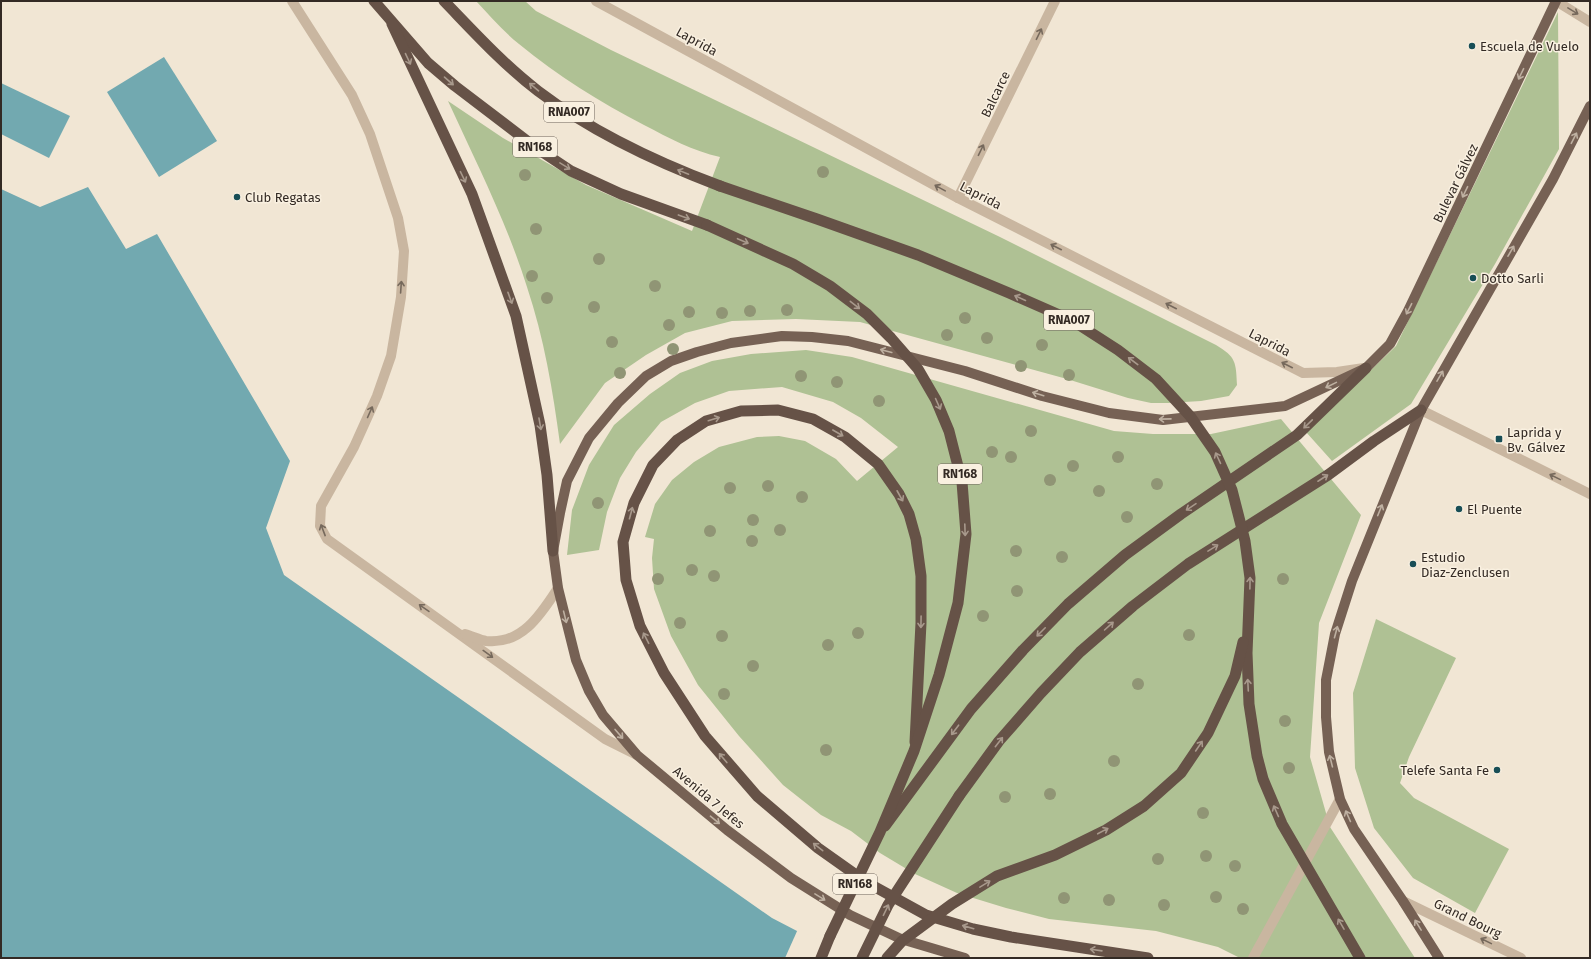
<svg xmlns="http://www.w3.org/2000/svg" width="1591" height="959" viewBox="0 0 1591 959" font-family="'Fira Sans',sans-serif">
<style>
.green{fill:#afc194}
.water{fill:#72a9b0}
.pier{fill:#f1e6d4}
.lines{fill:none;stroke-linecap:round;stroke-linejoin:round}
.pedestrian{stroke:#c9b6a0;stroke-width:10}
.minor{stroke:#c9b6a0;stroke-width:10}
.primary{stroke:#766154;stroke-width:10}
.trunk{stroke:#665247;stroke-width:11}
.trunk-bridge{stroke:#665247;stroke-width:11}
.tree{fill:#909575}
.oneway{stroke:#76695c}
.oneway2{stroke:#a8998c}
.oneway3{stroke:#beb0a1}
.poi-dot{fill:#184e56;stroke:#f9f0e0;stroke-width:1.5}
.labels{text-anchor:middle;stroke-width:3;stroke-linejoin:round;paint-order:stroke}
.shield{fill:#f9f0e0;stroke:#6e655c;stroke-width:1}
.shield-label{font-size:12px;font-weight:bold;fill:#332a24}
.street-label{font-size:13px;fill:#332a24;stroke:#f9f0e0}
.poi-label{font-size:13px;fill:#332a24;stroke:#f9f0e0;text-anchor:start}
</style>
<rect width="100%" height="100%" fill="#f1e6d4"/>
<g class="green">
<path d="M476,1H525L536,11L611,50L1000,237L1216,345C1236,357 1236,362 1237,385L1229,396L1201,401L1168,403H1151L1128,398L1067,379L860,322L796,319L732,321L685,333L646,355L605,383L560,444C553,391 544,338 527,287C507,223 476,162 448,101L503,138L586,185L692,231L720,157C693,151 669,138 644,125C600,102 558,76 519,44C503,31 490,16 476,1Z"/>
<polygon points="1558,12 1559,149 1495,264 1411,404 1332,461 1306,432 1396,346"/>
<polygon points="806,350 852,357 1114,431 1153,434 1211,434 1281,419 1361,515 1319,623 1310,757 1330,827 1415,958 1240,958 1218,947 1156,931 1049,919 1006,908 957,893 915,874 880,853 851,831 821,815 783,785 739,736 698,685 671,636 654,589 652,558 654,539 645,537 655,504 672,480 694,462 719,447 757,437 779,436 805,441 836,459 857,481 898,447 861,418 833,402 782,387 729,391 695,403 661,422 636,452 620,478 607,512 599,550 567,555 572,510 589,465 614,425 650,394 680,373 712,361 751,354"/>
<polygon points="1376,619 1456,658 1409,757 1400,783 1414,798 1509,849 1475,913 1413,878 1374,828 1355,768 1353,693"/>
</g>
<g class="water">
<polygon points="164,57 217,141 159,177 107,92"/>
<polygon points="1,83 70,116 49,158 1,134"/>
<polygon points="88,187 126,249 157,234 290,461 266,528 284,575 772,918 849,958 1,958 1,189 40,207"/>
</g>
<polygon class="pier" points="798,929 850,956 851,958 785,958"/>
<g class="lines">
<polyline class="pedestrian" points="1253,958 1340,799"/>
<g class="minor">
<polyline points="292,1 352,95 370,134 398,218 404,251 401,297 391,356 377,396 354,447 321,506 320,526 327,539 605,739 637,755"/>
<polyline points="596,1 958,198 1303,373 1337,372 1364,368"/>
<polyline points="1556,1 1590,22"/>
<polyline points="958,198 1055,1"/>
<polyline points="1421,410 1590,494"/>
<path d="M465,634C472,636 480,640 486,641C522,645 541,614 558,588"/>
<polyline points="1403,901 1521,958"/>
</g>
<g class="primary">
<polyline points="965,958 901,939 850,915 791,878 727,830 637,755 603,715 589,691 576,660 558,588 553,551 560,513 567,481 589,438 618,403 646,376 671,361 697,352 731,343 782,336 812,337 848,341 965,371 1042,396 1109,413 1163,420 1285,406 1366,368 1390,344 1408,311 1556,1"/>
<polyline points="1439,958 1403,901 1354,829 1340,799 1329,752 1326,717 1326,680 1335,634 1352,581 1421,410 1553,179 1590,106"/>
</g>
<g class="trunk">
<polyline points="374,1 428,63 455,86 535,147 571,171 621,194 707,225"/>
<path d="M444,1C474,32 503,64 538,91C592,132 656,162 720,186"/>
<polyline points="392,24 472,194 516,316 540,425 547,475 553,551"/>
<polyline points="915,742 921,623 921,576 916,539 909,514 899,494 878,464 845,437 813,419 778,410 741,411 706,421 677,440 653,465 634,503 623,542 626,580 640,626 664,673 705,736 757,796 818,848 866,882 926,915 973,929 1011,937 1148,958"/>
<polyline points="959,796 999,741 1041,693 1080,652 1133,606 1188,564 1328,475 1374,441 1421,410"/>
<polyline points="885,826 971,709 1023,650 1068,604 1125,555 1181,514 1297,435 1366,368"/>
<polyline points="821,958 830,936"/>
</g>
<g class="trunk-bridge">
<polyline points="720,186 817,219 918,255 1009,293 1073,321 1118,350 1156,379 1190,416 1215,452 1232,490 1245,541 1250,578 1247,653 1249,704 1257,756 1263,779 1282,824 1360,958"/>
<polyline points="707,225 793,264 830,286 867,314 891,338 918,369 936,400 949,431 962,482 966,534 958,603 939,675 914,751 880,832 830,936"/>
<polyline points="862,958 888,905 959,796"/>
<polyline points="887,958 902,941 952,904 997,876 1055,855 1106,830 1144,806 1181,773 1208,733 1235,676 1243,642"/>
</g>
</g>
<g class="tree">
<circle cx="823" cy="172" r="6"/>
<circle cx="525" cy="175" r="6"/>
<circle cx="536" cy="229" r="6"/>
<circle cx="599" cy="259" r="6"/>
<circle cx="532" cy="276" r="6"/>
<circle cx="655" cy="286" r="6"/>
<circle cx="547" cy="298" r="6"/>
<circle cx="594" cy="307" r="6"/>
<circle cx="787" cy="310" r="6"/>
<circle cx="750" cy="311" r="6"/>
<circle cx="689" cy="312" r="6"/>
<circle cx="722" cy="313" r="6"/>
<circle cx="965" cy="318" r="6"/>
<circle cx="669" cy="325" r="6"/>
<circle cx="947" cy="335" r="6"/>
<circle cx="987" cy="338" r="6"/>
<circle cx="612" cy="342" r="6"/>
<circle cx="1042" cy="345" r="6"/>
<circle cx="673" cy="349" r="6"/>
<circle cx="1021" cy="366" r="6"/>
<circle cx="620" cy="373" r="6"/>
<circle cx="1069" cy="375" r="6"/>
<circle cx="801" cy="376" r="6"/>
<circle cx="837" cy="382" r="6"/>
<circle cx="879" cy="401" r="6"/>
<circle cx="1031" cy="431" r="6"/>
<circle cx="992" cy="452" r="6"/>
<circle cx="1011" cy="457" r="6"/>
<circle cx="1118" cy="457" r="6"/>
<circle cx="1073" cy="466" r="6"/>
<circle cx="1050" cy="480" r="6"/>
<circle cx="1157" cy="484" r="6"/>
<circle cx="768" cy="486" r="6"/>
<circle cx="730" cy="488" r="6"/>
<circle cx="1099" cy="491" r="6"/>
<circle cx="802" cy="497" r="6"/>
<circle cx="598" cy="503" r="6"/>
<circle cx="1127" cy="517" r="6"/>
<circle cx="753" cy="520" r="6"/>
<circle cx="780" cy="530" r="6"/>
<circle cx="710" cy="531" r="6"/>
<circle cx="752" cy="541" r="6"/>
<circle cx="1016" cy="551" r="6"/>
<circle cx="1062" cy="557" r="6"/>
<circle cx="692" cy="570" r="6"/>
<circle cx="714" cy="576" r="6"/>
<circle cx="658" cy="579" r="6"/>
<circle cx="1283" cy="579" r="6"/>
<circle cx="1017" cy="591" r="6"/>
<circle cx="983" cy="616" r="6"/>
<circle cx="680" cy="623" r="6"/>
<circle cx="858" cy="633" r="6"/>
<circle cx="1189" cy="635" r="6"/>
<circle cx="722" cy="636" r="6"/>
<circle cx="828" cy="645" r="6"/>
<circle cx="753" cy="666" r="6"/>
<circle cx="1138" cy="684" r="6"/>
<circle cx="724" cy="694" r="6"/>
<circle cx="1285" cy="721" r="6"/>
<circle cx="826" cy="750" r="6"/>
<circle cx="1114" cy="761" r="6"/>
<circle cx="1289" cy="768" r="6"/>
<circle cx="1050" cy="794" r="6"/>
<circle cx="1005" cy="797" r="6"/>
<circle cx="1203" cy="813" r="6"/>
<circle cx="1206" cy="856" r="6"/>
<circle cx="1158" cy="859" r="6"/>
<circle cx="1235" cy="866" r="6"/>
<circle cx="1216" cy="897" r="6"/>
<circle cx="1064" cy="898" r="6"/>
<circle cx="1109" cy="900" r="6"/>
<circle cx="1164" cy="905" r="6"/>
<circle cx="1243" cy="909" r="6"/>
</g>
<defs><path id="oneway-shaft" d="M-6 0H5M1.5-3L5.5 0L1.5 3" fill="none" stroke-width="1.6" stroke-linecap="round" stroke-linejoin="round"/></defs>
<g class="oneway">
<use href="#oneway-shaft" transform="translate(1573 11) rotate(31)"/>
<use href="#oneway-shaft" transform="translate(1039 34) rotate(-64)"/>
<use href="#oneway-shaft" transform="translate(981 150) rotate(-64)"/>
<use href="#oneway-shaft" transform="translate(940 188) rotate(-151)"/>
<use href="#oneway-shaft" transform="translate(1056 247) rotate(-153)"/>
<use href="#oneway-shaft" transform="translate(401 287) rotate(-86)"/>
<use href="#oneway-shaft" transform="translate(1171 306) rotate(-153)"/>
<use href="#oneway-shaft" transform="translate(1287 365) rotate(-153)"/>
<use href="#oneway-shaft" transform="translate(370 412) rotate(-66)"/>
<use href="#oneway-shaft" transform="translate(1555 477) rotate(-154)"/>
<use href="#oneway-shaft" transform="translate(323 530) rotate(-111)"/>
<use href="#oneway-shaft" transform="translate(424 608) rotate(-145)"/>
<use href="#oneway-shaft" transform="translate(488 654) rotate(36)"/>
<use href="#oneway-shaft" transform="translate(1486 941) rotate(-154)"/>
</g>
<g class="oneway2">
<use href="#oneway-shaft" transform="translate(408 59) rotate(65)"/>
<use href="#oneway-shaft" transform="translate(449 81) rotate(41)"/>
<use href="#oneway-shaft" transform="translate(534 87) rotate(-140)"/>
<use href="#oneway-shaft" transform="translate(565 166) rotate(32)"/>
<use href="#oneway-shaft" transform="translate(683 172) rotate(-158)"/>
<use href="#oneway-shaft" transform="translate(463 177) rotate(64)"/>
<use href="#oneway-shaft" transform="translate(684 217) rotate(20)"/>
<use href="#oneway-shaft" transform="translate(743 241) rotate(23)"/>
<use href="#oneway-shaft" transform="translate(510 298) rotate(70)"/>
<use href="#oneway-shaft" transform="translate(1020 298) rotate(-156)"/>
<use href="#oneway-shaft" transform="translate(855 305) rotate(38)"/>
<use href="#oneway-shaft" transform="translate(1133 361) rotate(-143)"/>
<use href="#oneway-shaft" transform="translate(938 404) rotate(66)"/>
<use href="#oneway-shaft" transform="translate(714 419) rotate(-17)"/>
<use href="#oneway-shaft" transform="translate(540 424) rotate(80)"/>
<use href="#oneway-shaft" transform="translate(1308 424) rotate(136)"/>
<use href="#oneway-shaft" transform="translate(838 433) rotate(30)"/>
<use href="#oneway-shaft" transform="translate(1218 458) rotate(-115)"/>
<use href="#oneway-shaft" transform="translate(1323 478) rotate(-33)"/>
<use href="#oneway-shaft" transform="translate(900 496) rotate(61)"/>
<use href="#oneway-shaft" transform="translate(1191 507) rotate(146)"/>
<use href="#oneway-shaft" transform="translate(631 513) rotate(-75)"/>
<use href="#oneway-shaft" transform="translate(965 530) rotate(88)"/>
<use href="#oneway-shaft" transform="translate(1213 548) rotate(-32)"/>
<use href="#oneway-shaft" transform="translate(1250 583) rotate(-89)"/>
<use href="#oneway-shaft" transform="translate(921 622) rotate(91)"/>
<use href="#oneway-shaft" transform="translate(1109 626) rotate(-42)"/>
<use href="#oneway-shaft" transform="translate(1041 632) rotate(135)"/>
<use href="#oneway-shaft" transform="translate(646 638) rotate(-117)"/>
<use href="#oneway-shaft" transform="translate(1248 685) rotate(-93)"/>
<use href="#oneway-shaft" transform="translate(955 730) rotate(127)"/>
<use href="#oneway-shaft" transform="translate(999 742) rotate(-52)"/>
<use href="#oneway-shaft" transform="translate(1199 746) rotate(-56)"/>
<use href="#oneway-shaft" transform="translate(723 758) rotate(-130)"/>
<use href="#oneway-shaft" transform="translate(1276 811) rotate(-114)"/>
<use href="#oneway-shaft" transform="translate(1103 831) rotate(-28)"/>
<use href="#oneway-shaft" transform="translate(818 847) rotate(-142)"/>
<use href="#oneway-shaft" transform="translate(985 884) rotate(-31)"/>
<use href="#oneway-shaft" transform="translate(886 910) rotate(-64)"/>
<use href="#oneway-shaft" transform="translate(1341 924) rotate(-120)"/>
<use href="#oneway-shaft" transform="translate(968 927) rotate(-164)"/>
<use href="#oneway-shaft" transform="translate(1096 950) rotate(-172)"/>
</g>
<g class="oneway3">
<use href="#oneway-shaft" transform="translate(1521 74) rotate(116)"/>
<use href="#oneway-shaft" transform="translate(1574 138) rotate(-63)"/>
<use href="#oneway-shaft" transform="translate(1465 192) rotate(116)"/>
<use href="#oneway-shaft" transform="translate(1511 251) rotate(-60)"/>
<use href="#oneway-shaft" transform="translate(1409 309) rotate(117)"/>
<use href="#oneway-shaft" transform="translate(886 351) rotate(-165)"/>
<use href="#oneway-shaft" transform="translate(1440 376) rotate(-60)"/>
<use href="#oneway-shaft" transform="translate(1331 385) rotate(154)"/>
<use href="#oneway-shaft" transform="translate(1038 394) rotate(-163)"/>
<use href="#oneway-shaft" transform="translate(1165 419) rotate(179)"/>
<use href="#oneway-shaft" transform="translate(1380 510) rotate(-68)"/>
<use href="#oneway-shaft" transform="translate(565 617) rotate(76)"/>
<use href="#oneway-shaft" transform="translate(1336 632) rotate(-75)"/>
<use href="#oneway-shaft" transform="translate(619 734) rotate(49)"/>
<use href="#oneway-shaft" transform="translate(1331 761) rotate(-104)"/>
<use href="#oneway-shaft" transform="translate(1348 816) rotate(-114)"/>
<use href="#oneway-shaft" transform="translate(715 820) rotate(40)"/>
<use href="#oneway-shaft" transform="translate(820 897) rotate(32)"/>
<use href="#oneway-shaft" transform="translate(1418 925) rotate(-122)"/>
</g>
<g class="poi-dot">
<circle cx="1472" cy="46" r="4"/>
<circle cx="237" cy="197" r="4"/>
<circle cx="1473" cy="278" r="4"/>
<rect x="1495" y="435" width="8" height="8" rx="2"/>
<circle cx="1459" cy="509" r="4"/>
<circle cx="1413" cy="564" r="4"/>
<circle cx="1497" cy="770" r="4"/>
</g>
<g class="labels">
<g class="shield">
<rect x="544" y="102" width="50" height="20" rx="3"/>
<rect x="513" y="137" width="44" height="20" rx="3"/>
<rect x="1044" y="310" width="50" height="20" rx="3"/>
<rect x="938" y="464" width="44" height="20" rx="3"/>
<rect x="833" y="874" width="44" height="20" rx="3"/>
</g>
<g class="shield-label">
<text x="569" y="116">RNA007</text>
<text x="535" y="151">RN168</text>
<text x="1069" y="324">RNA007</text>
<text x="960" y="478">RN168</text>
<text x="855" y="888">RN168</text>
</g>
<g class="street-label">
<text transform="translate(697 41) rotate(29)" y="5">Laprida</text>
<text transform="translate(995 94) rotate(-64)" y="5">Balcarce</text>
<text transform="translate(1455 183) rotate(-64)" y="5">Bulevar Gálvez</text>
<text transform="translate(981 195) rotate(27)" y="5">Laprida</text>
<text transform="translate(1270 342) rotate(27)" y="5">Laprida</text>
<text transform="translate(709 797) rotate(40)" y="5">Avenida 7 Jefes</text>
<text transform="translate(1468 918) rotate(26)" y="5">Grand Bourg</text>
</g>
<g class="poi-label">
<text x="1480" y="51">Escuela de Vuelo</text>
<text x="245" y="202">Club Regatas</text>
<text x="1481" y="283">Dotto Sarli</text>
<text x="1507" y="437">Laprida y<tspan x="1507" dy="15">Bv. Gálvez</tspan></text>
<text x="1467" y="514">El Puente</text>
<text x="1421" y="562">Estudio<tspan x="1421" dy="15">Diaz-Zenclusen</tspan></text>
<text x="1489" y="775" text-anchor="end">Telefe Santa Fe</text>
</g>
</g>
<rect width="1591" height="959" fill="none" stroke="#332a24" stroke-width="4"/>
</svg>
